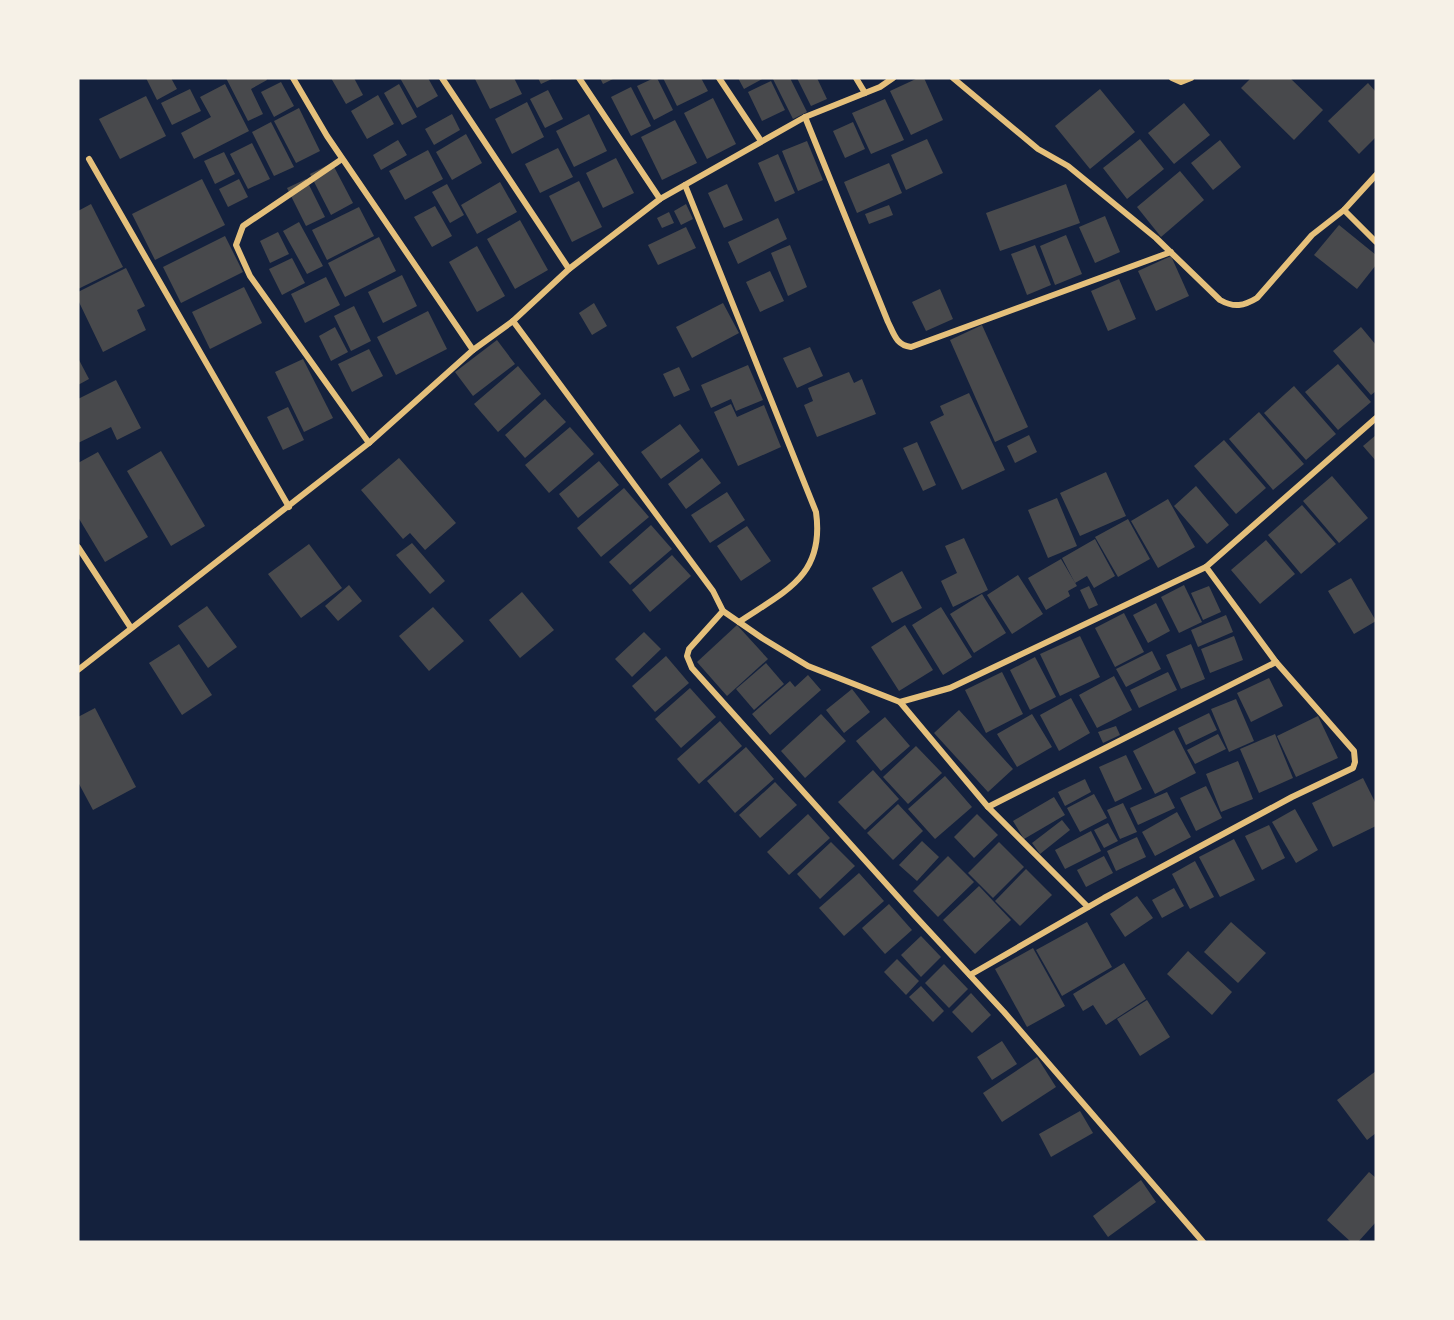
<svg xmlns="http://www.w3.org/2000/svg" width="1454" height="1320" viewBox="0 0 1454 1320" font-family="Lato,sans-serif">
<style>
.building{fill:#48494c}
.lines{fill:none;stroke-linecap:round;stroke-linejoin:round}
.minor{stroke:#e5c07b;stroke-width:6}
</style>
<rect width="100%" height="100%" fill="#14213d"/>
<g class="building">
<polygon points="146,78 171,78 177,89 157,100"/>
<polygon points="226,78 266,78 267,80 251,89 263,114 248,121"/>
<polygon points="331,78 354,78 363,95 346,104"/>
<polygon points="400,78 428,78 438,96 417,108"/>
<polygon points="478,78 514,78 522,94 490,109 475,79"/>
<polygon points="538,78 554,78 541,84"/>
<polygon points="600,78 615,78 603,84"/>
<polygon points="654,78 657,78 673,110 654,120 637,86"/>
<polygon points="663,78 701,78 708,91 677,106"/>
<polygon points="738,78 764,78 744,89"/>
<polygon points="790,78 807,112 793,119 773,79"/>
<polygon points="797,78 817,78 827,99 811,106"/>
<polygon points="918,78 924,78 943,120 911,135 890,91"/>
<polygon points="1251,78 1290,78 1323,110 1294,140 1241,88"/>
<polygon points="771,81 785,110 762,121 748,92"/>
<polygon points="281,82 294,106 274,117 261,92"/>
<polygon points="1368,83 1376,92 1376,137 1359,154 1328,121"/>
<polygon points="225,84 249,131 194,159 181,133 211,117 200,97"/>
<polygon points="399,84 417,117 402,125 384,93"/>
<polygon points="631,87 651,126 631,136 611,97"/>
<polygon points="190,89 201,111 172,125 161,103"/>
<polygon points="1100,89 1135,132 1090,169 1055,126"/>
<polygon points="548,90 563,119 545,128 530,99"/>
<polygon points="378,95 394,124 367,139 351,111"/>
<polygon points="146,96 166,136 120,159 99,119"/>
<polygon points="713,98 736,144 707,159 684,113"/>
<polygon points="885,99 904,140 871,154 852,113"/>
<polygon points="527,102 544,137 512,154 495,119"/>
<polygon points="1184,103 1210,135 1174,164 1148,133"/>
<polygon points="299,108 320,151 296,163 274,121"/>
<polygon points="452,114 460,130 434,145 425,129"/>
<polygon points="589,114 607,151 574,167 556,131"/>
<polygon points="675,120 697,163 662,180 641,137"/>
<polygon points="271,122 294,167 274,176 252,132"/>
<polygon points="853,122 865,149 845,158 833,131"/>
<polygon points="466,134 482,163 452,180 436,152"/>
<polygon points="927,139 943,173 906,190 891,155"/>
<polygon points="1140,139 1164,169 1127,199 1103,168"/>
<polygon points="398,140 407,155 381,170 373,155"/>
<polygon points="1220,140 1241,167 1213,190 1191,163"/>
<polygon points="807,141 823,180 798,191 782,151"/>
<polygon points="252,143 270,179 248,189 230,154"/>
<polygon points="558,148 573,177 540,193 525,164"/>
<polygon points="428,150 443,179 405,200 389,171"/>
<polygon points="224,152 235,174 215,184 204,161"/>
<polygon points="778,154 795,193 775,202 758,163"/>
<polygon points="616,158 634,193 603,208 586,173"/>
<polygon points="332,163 353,203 331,215 310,174"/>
<polygon points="889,163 902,193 857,213 844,182"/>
<polygon points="1180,171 1204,200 1161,237 1137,207"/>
<polygon points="202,179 225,225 155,260 132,214"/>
<polygon points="239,179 248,197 228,207 219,189"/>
<polygon points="306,179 325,217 306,226 287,188"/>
<polygon points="579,181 602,227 572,242 549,196"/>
<polygon points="500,182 517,212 477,234 461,205"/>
<polygon points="447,184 464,215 450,223 432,192"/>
<polygon points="727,184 743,220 724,228 708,193"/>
<polygon points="1066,184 1080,223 1000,251 986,213"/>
<polygon points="91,204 123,267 78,289 78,211"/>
<polygon points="686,204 693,219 681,225 674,211"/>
<polygon points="889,205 893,215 869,224 865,214"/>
<polygon points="435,206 452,236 432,247 414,217"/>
<polygon points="359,207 374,236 327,260 312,230"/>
<polygon points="669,212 674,223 662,228 657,218"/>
<polygon points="1105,216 1120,252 1095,263 1079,227"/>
<polygon points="778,218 787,239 738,264 728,242"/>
<polygon points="520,220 548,270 515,289 487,239"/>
<polygon points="299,222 323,266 307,274 283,231"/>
<polygon points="1339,225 1376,255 1376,265 1357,289 1314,255"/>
<polygon points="686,227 696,248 658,265 648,245"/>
<polygon points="278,232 289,254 270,263 260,241"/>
<polygon points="1066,235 1082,274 1055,285 1040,246"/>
<polygon points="225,236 243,272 181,303 163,267"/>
<polygon points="379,237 396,271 345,297 328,263"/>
<polygon points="790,245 807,287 788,296 771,253"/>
<polygon points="1035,245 1051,285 1027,295 1011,254"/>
<polygon points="477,246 505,296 477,312 449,262"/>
<polygon points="1171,256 1189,296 1156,311 1138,271"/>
<polygon points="292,258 305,283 282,295 269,269"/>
<polygon points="126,268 145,306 137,310 146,330 103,352 78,300 78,292"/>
<polygon points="770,271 784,301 760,312 746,282"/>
<polygon points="402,275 417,306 383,323 368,292"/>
<polygon points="326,277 340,305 305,323 291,294"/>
<polygon points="1119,279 1136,319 1108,331 1091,291"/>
<polygon points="244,287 262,323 210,349 192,312"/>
<polygon points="940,289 953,319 926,331 912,302"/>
<polygon points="594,303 607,326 592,335 579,313"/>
<polygon points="723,303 739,333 692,358 676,327"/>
<polygon points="354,306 371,341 351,351 334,316"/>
<polygon points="428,311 447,349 396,375 377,337"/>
<polygon points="982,325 1028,427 995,442 950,340"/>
<polygon points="335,327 348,352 331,361 319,336"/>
<polygon points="1361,327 1376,345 1376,391 1371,395 1333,351"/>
<polygon points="497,340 515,364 473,396 455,372"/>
<polygon points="810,347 823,376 797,388 783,358"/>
<polygon points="369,349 383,376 352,392 338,364"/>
<polygon points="78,358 89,379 78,385"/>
<polygon points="303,359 333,418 304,432 275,372"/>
<polygon points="1338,364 1371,402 1338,430 1305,392"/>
<polygon points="748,365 763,400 736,411 731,399 711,408 701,385"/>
<polygon points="518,366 541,394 498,432 474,404"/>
<polygon points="679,367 690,390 674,397 663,374"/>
<polygon points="849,372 854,383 862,379 876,414 817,437 804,405 813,401 808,388"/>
<polygon points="116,380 141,428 117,440 111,427 78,443 78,399"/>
<polygon points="1294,386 1336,434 1306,460 1264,413"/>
<polygon points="969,393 1005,470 962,490 930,422 944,415 940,406"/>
<polygon points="545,399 566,422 525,458 505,435"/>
<polygon points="731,404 737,417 764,405 781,447 738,466 714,412"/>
<polygon points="288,407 304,440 283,450 267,417"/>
<polygon points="1259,412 1304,464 1273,490 1229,439"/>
<polygon points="680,424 700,451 661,479 641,452"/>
<polygon points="570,427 594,454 549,493 525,465"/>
<polygon points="1029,435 1037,452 1015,463 1007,446"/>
<polygon points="1376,435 1376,461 1363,446"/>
<polygon points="1224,440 1266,488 1236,514 1194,466"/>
<polygon points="917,442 936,485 923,491 903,448"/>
<polygon points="161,451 205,526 171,546 127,471"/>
<polygon points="98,452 148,537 105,562 78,517 78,463"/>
<polygon points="399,458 456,523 425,550 410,533 403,539 361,490"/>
<polygon points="702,458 721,483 686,509 668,484"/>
<polygon points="599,461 619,485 578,518 559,494"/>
<polygon points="1106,472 1126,516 1080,536 1060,493"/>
<polygon points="1332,476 1368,518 1339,543 1303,501"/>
<polygon points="1196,486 1229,525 1207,544 1174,506"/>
<polygon points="624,488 649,517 601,557 577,528"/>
<polygon points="727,492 745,520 710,543 691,515"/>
<polygon points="1057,498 1077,546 1048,558 1028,510"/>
<polygon points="1168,499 1195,547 1158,568 1131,521"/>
<polygon points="1302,505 1336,544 1301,574 1268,535"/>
<polygon points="1128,519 1150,559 1118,577 1095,537"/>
<polygon points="651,525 672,549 630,585 609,562"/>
<polygon points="747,526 771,561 741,581 717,546"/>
<polygon points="964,538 988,590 953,607 941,581 957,573 945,546"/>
<polygon points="1095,539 1115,576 1094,588 1087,576 1075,583 1062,558"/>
<polygon points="1266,540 1295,574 1260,604 1231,570"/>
<polygon points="412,543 445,581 430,594 396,555"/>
<polygon points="309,544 342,588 301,618 268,574"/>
<polygon points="672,555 691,576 650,612 632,590"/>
<polygon points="1061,559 1077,586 1068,591 1070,596 1046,610 1028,578"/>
<polygon points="902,571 922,608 892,623 872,588"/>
<polygon points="1018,575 1043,614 1012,634 987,595"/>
<polygon points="1351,578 1376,621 1354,634 1328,591"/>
<polygon points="349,585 362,601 338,621 325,606"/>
<polygon points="1184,585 1202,622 1179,633 1161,597"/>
<polygon points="1089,586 1098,605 1089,609 1080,590"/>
<polygon points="1209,586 1221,612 1203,620 1191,593"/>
<polygon points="522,592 554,630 520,658 489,620"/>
<polygon points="982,594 1006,633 974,653 950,614"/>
<polygon points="1156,603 1170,631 1148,643 1133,615"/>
<polygon points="207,606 237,647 208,668 178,626"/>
<polygon points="433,607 464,641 429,671 399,636"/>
<polygon points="941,607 972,657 943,675 912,625"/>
<polygon points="1124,613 1144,652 1115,667 1095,628"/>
<polygon points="1226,615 1233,632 1198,647 1191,630"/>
<polygon points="737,625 768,659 727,696 697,662"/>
<polygon points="905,625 933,670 899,691 871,647"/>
<polygon points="644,632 661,649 632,677 615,659"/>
<polygon points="1080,636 1100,677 1060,696 1040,654"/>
<polygon points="1234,636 1243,660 1210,673 1201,649"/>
<polygon points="179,644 212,695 182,715 149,663"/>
<polygon points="1191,644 1205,679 1181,689 1166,655"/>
<polygon points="1152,651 1161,669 1126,687 1116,669"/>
<polygon points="666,656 689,683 655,712 632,686"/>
<polygon points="1035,657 1056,697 1030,710 1010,670"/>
<polygon points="766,663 784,684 754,710 736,689"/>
<polygon points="1002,672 1023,714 986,733 965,690"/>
<polygon points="1168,672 1177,690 1139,708 1130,690"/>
<polygon points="808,675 821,690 770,735 752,714 790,681 795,687"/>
<polygon points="1114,676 1132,710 1097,728 1079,695"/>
<polygon points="1269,678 1283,706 1251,722 1237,693"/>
<polygon points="690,688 716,717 681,748 655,719"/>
<polygon points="852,689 870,712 844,733 826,710"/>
<polygon points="1071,698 1090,733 1059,751 1040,715"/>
<polygon points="1236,699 1254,741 1229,752 1211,709"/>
<polygon points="95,708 136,787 93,810 78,782 78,717"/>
<polygon points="959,710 1013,769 988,792 934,733"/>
<polygon points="1209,713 1217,730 1186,745 1178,728"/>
<polygon points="821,714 846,741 805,778 781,751"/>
<polygon points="1032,714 1052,747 1017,767 997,734"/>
<polygon points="1318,716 1338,758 1296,777 1277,736"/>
<polygon points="885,717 910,746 881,771 856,741"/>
<polygon points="720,721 742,746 699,784 677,759"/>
<polygon points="1116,726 1120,735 1103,743 1098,732"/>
<polygon points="1174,730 1196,773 1155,794 1133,751"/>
<polygon points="1218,734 1226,749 1195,764 1187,750"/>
<polygon points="1275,734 1293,778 1259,793 1240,749"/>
<polygon points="916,746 942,773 908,804 883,777"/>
<polygon points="746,747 774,779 735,813 707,781"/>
<polygon points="1126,755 1142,789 1115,802 1099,767"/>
<polygon points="1238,761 1253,799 1221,812 1206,774"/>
<polygon points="873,770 899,799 865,830 838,802"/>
<polygon points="945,776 972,807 935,839 908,809"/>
<polygon points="1363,778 1376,804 1376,826 1333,847 1312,803"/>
<polygon points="1085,779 1091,792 1065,806 1058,792"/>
<polygon points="775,782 797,805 760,838 739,815"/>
<polygon points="1206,786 1222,818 1196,831 1180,798"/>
<polygon points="1167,792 1175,808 1138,825 1130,808"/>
<polygon points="1094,794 1107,818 1080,832 1067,808"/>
<polygon points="1054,797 1065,815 1024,839 1013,821"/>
<polygon points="1123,803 1137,832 1120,839 1107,810"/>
<polygon points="898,804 923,831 893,860 867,833"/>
<polygon points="1295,809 1318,850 1296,863 1272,822"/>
<polygon points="1177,812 1191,837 1155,856 1142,832"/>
<polygon points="808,814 830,838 789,875 767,852"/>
<polygon points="977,814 998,835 974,858 954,837"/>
<polygon points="1062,820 1070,830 1040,854 1032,843"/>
<polygon points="1108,823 1118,841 1104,848 1094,830"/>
<polygon points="1269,825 1285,858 1262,870 1245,836"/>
<polygon points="1091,831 1101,851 1065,869 1055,850"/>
<polygon points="1137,837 1146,857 1116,871 1107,851"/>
<polygon points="1234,839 1255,880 1220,897 1199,857"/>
<polygon points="922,841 939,857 917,881 899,865"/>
<polygon points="831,842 855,866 820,899 797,874"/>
<polygon points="999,842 1024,867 993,898 968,873"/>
<polygon points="948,856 974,882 938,917 913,891"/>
<polygon points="1104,856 1113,873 1086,887 1077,870"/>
<polygon points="1195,861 1214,897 1190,909 1172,874"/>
<polygon points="1026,869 1052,895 1020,926 995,901"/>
<polygon points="859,873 884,901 844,936 819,908"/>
<polygon points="979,886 1011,920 975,954 943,920"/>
<polygon points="1174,888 1184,906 1162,918 1152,900"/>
<polygon points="1137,896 1153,918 1125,937 1110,914"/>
<polygon points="889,904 912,930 885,954 862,928"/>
<polygon points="1087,922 1112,967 1062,996 1036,950"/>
<polygon points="1231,922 1266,953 1238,983 1204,952"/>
<polygon points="921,936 941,957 921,977 901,955"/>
<polygon points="1033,948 1065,1006 1027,1027 995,969"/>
<polygon points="1188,951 1232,992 1212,1015 1167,974"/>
<polygon points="897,959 919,981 906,995 884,972"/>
<polygon points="1124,963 1146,999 1106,1025 1093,1005 1083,1011 1073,994"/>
<polygon points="944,964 968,989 949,1008 925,983"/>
<polygon points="921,986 944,1011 933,1022 909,997"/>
<polygon points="971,993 991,1015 972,1033 952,1012"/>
<polygon points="1147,1000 1170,1037 1140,1056 1117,1019"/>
<polygon points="1002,1041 1017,1064 992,1080 977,1057"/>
<polygon points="1037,1057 1056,1087 1002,1122 983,1093"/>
<polygon points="1376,1071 1376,1133 1367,1140 1337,1100"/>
<polygon points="1080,1111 1093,1133 1051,1157 1039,1134"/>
<polygon points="1369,1172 1376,1178 1376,1222 1358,1242 1351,1242 1327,1220"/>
<polygon points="1141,1180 1156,1202 1108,1237 1093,1216"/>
</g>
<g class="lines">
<g class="minor">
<polyline points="293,78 327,136 473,350"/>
<polyline points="442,78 569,269"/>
<polyline points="579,78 660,199"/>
<polyline points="719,78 761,141"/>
<polyline points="856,78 865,93"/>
<path d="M953,78L1038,149L1068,166L1156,238L1220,300C1234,308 1244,306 1257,298L1312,235L1344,210L1376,175"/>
<polyline points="1172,78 1181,82 1191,78"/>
<path d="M805,117L888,322C894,334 896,345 911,347L1171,252"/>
<polyline points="89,159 289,507"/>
<polyline points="342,159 243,226 236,245 250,276 369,443"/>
<path d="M685,185L816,512C825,576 785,591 739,622"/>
<polyline points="1344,210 1376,242"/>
<polyline points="513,321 713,591 723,611 689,649 687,656 692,668 916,917 1004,1012 1203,1242"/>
<polyline points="78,547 131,628"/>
<polyline points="723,611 762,638 808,666 900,702 988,807 1088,907"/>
<polyline points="78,670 369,443 473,350 513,321 569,269 660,199 805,117 880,87 893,78"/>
<polyline points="900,702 950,688 1206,567 1376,418"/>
<polyline points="988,807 1276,662"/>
<polyline points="970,975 1104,898 1292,797 1353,768 1355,762 1354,751 1276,662 1206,567"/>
</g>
</g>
<rect width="1454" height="1320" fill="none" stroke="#f6f1e7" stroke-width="159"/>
</svg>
